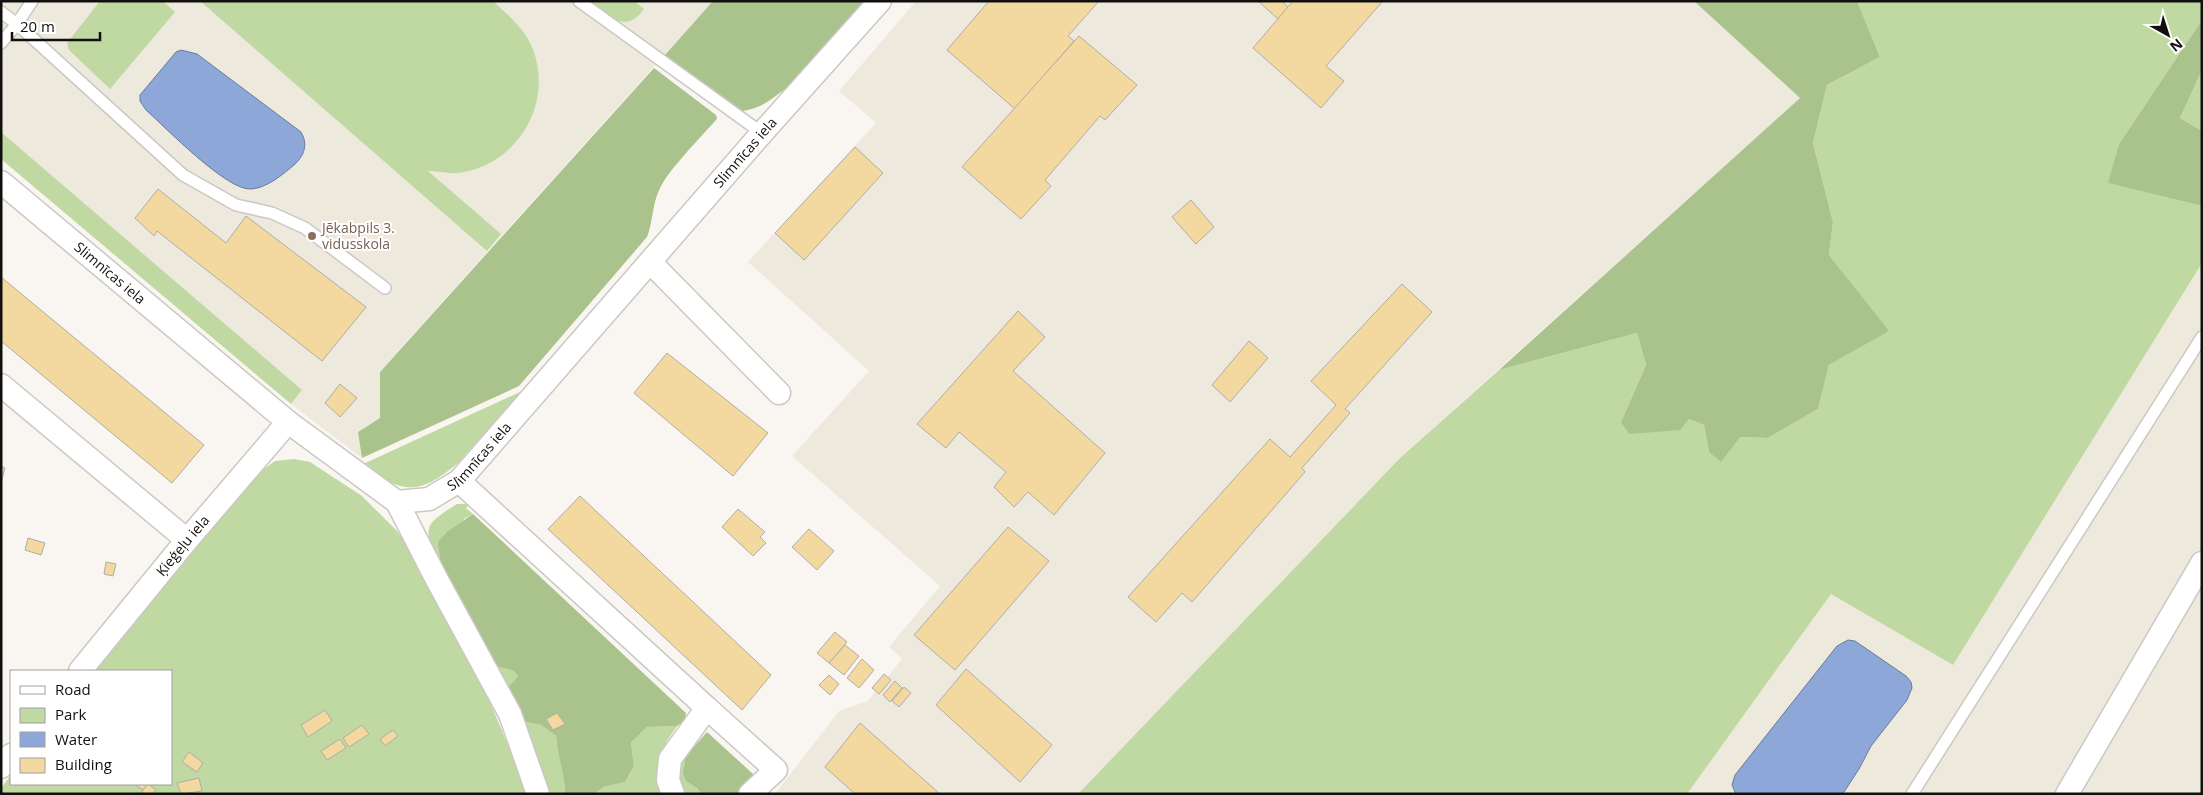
<svg xmlns="http://www.w3.org/2000/svg" width="2203" height="795" viewBox="0 0 2203 795" font-family="'Open Sans',sans-serif">
<style>
.built{fill:#eee9dd}
.green{fill:#c0d8a2}
.forest{fill:#aac28c}
.water{fill:#8ea7d9;stroke:#687a9c}
.building{fill:#f3d8a0;stroke:#afada8}
.lines{fill:none;stroke-linecap:round;stroke-linejoin:round}
.lane-casing{stroke:#cbc8c4;stroke-width:14}
.street-casing{stroke:#cbc8c4;stroke-width:25}
.lane{stroke:#fff;stroke-width:11}
.street{stroke:#fff;stroke-width:22}
.education-dot{fill:#8d6e63;stroke:#fff;stroke-width:2}
.labels{text-anchor:middle;stroke-width:4;stroke-linejoin:round;paint-order:stroke}
.street-label{font-size:14px;fill:#11100e;stroke:#fff}
.education-label{font-size:14px;fill:#785e54;stroke:#fff;text-anchor:start}
</style>
<rect width="100%" height="100%" fill="#f9f6f1"/>
<g class="built">
<polygon points="1,1 713,1 380,371 380,418 358,432 362,458 291,404 302,390 1,132"/>
<polygon points="916,1 1694,1 1800,98 1400,458 1078,794 775,794 839,711 868,701 902,659 889,647 940,586 792,456 869,371 748,262 876,123 839,91"/>
<polygon points="2202,263 2202,794 1687,794 1831,594 1953,665"/>
</g>
<g class="green">
<polygon points="100,1 163,1 175,12 110,89 69,50 67,43"/>
<path d="M200,1H493C508,15 524,28 532,47C555,103 517,166 458,173C448,174 437,171 428,171L501,234L487,251Z"/>
<path d="M589,1H634L644,9C625,35 609,16 589,1Z"/>
<polygon points="1857,1 2202,1 2202,20 2119,144 2109,183 2202,206 2202,263 1953,665 1831,594 1687,794 1078,794 1400,458 1499,370 1637,333 1646,365 1621,422 1689,419 1704,425 1709,452 1740,437 1768,438 1818,409 1829,365 1888,331 1829,255 1833,222 1813,143 1827,85 1880,57"/>
<polygon points="2202,70 2202,131 2180,118"/>
<polygon points="1,132 302,390 291,404 1,159"/>
<path d="M522,391L458,463C418,497 402,493 361,465Z"/>
<polygon points="294,459 310,462 362,496 397,531 416,558 484,688 520,774 526,794 1,794 1,788 11,775 11,784 171,784 171,671 94,671 257,474 275,461"/>
<path d="M457,504H470L466,508L473,514L464,519L441,566C424,528 420,527 457,504Z"/>
<path d="M496,666L514,671L518,677L526,722L541,725L556,736C557,755 564,772 565,791L563,794H547L530,735Z"/>
<polygon points="677,726 667,741 658,765 663,794 594,794 604,787 625,782 634,766 631,743 647,727"/>
<polygon points="686,756 686,781 698,789 701,794 682,794 679,787 678,763"/>
</g>
<g class="forest">
<path d="M713,1H866C837,34 800,84 762,105C756,108 749,110 743,111L664,56Z"/>
<polygon points="1694,1 1857,1 1880,57 1827,85 1813,143 1833,222 1829,255 1889,331 1829,365 1818,409 1768,438 1740,437 1721,462 1709,452 1704,425 1689,419 1680,430 1629,434 1621,422 1646,365 1637,333 1499,370 1800,98"/>
<polygon points="2202,20 2202,70 2180,118 2202,131 2202,206 2108,183 2119,144"/>
<path d="M654,68L716,115L717,119C701,137 670,168 660,188C652,204 653,222 647,237L519,386L362,458L358,432L380,418V372Z"/>
<path d="M473,514L686,713L685,721L677,726L647,727L631,743L634,766L625,782L604,787L594,794H563L565,791C564,772 557,755 556,736L541,725L526,722L509,686L518,677L514,671L496,666L441,566L438,542L447,532Z"/>
<polygon points="707,732 753,774 749,784 738,794 701,794 698,789 686,781 683,773 686,756"/>
</g>
<g class="water">
<path d="M181,50L197,54L301,132C308,144 305,155 294,165C282,175 267,188 251,189C227,191 165,127 146,110L140,101V95L176,52Z"/>
<polygon points="1848,640 1855,641 1906,676 1911,682 1912,688 1907,700 1871,746 1859,769 1844,792 1842,794 1736,794 1732,785 1735,775 1837,646"/>
</g>
<g class="building">
<polygon points="989,1 1099,1 1068,36 1074,41 1015,109 947,50"/>
<polygon points="1258,1 1282,1 1288,7 1278,19"/>
<polygon points="1293,1 1383,1 1326,66 1344,81 1321,108 1253,48"/>
<polygon points="1079,36 1137,85 1105,120 1100,116 1045,180 1051,186 1021,219 962,167"/>
<polygon points="855,147 883,173 804,260 775,233"/>
<polygon points="158,189 226,243 246,216 366,307 322,361 157,231 154,236 135,218"/>
<polygon points="1191,200 1214,227 1196,244 1172,217"/>
<polygon points="1,277 204,445 172,483 1,341"/>
<polygon points="1402,284 1432,312 1345,409 1350,413 1302,468 1305,472 1192,602 1182,593 1156,622 1128,597 1270,439 1290,457 1336,405 1311,381"/>
<polygon points="1018,311 1045,337 1013,371 1105,453 1054,515 1028,492 1014,507 994,487 1006,472 959,432 946,448 917,424"/>
<polygon points="1249,341 1268,358 1230,402 1212,385"/>
<polygon points="667,353 768,433 733,476 634,393"/>
<polygon points="340,384 357,398 340,417 325,403"/>
<polygon points="1,466 5,468 1,483"/>
<polygon points="580,496 771,675 742,710 548,529"/>
<polygon points="738,509 765,532 760,537 766,543 753,556 722,527"/>
<polygon points="1008,527 1049,561 955,670 914,635"/>
<polygon points="809,529 834,551 817,570 792,547"/>
<polygon points="28,538 45,543 41,555 25,550"/>
<polygon points="106,562 116,564 113,576 104,574"/>
<polygon points="835,632 847,642 829,663 817,653"/>
<polygon points="845,645 859,656 844,675 829,663"/>
<polygon points="862,659 874,670 859,688 847,678"/>
<polygon points="966,669 1052,745 1020,782 936,705"/>
<polygon points="884,674 891,680 879,694 872,688"/>
<polygon points="829,675 839,684 830,695 819,685"/>
<polygon points="895,681 902,688 890,702 883,695"/>
<polygon points="904,687 911,693 899,707 892,701"/>
<polygon points="325,710 332,721 308,737 301,725"/>
<polygon points="557,713 565,724 553,730 546,719"/>
<polygon points="860,723 940,794 855,794 825,767"/>
<polygon points="362,725 369,734 349,747 343,738"/>
<polygon points="393,730 398,736 385,746 380,739"/>
<polygon points="340,739 346,748 327,760 321,751"/>
<polygon points="189,752 203,763 197,772 182,762"/>
<polygon points="199,778 202,791 181,794 177,783"/>
<polygon points="134,784 148,784 143,790"/>
<polygon points="148,784 156,790 153,794 145,794 142,791"/>
</g>
<g class="lines">
<defs>
<g id="lane">
<polyline points="32,1 17,24 183,175 236,205 272,213 305,228 385,288"/>
<polyline points="579,1 762,133"/>
<polyline points="1,12 17,24 1,43"/>
<polyline points="1912,794 2202,337"/>
</g>
<g id="street">
<path id="s1" d="M1,182L288,422L397,502L429,499L459,481L762,133L880,1"/>
<polyline points="651,263 779,393"/>
<polyline points="1,385 187,540"/>
<polyline points="459,481 707,708 670,759 668,780 673,794"/>
<polyline points="397,502 436,578 510,714 538,794"/>
<path id="s2" d="M80,671L187,540L288,422"/>
<polyline points="707,708 776,770 750,794"/>
<polyline points="1,767 11,755"/>
<polyline points="2067,794 2202,563"/>
</g>
</defs>
<use href="#lane" class="lane-casing"/>
<use href="#street" class="street-casing"/>
<use href="#lane" class="lane"/>
<use href="#street" class="street"/>
</g>
<circle class="education-dot" cx="312" cy="236" r="5"/>
<g class="labels">
<g class="street-label">
<text dy="5" stroke="none"><textPath href="#s1" startOffset="1012">Slimnīcas iela</textPath></text>
<text dy="5" stroke="none"><textPath href="#s1" startOffset="142">Slimnīcas iela</textPath></text>
<text dy="5" stroke="none"><textPath href="#s1" startOffset="608">Slimnīcas iela</textPath></text>
<text dy="5" stroke="none"><textPath href="#s2" startOffset="162">Ķieģeļu iela</textPath></text>
</g>
<g class="education-label">
<text x="322" y="233">Jēkabpils 3.<tspan x="322" dy="16">vidusskola</tspan></text>
</g>
</g>
<rect width="2203" height="795" fill="none" stroke="#11100e" stroke-width="5"/>
<rect x="10" y="670" width="162" height="115" fill="#ffffff" stroke="#a09f9f"/>
<rect x="20" y="686" width="25" height="8" fill="#ffffff" stroke="#a09f9f"/>
<text x="55" y="695" font-size="15" fill="#11100e">Road</text>
<rect x="20" y="708" width="25" height="15" fill="#c0d8a2" stroke="#a09f9f"/>
<text x="55" y="720" font-size="15" fill="#11100e">Park</text>
<rect x="20" y="732" width="25" height="15" fill="#8ea7d9" stroke="#a09f9f"/>
<text x="55" y="745" font-size="15" fill="#11100e">Water</text>
<rect x="20" y="758" width="25" height="15" fill="#f3d8a0" stroke="#a09f9f"/>
<text x="55" y="770" font-size="15" fill="#11100e">Building</text>
<g transform="translate(2168 35) rotate(141)" stroke="#ffffff" stroke-width="4" paint-order="stroke">
<path d="M0-4L9 19L0 12L-9 19Z" fill="#11100e"/>
<text y="-8" font-size="14" font-weight="bold" text-anchor="middle" fill="#11100e">N</text>
</g>
<path d="M12 32v8h88v-8" fill="none" stroke="#11100e" stroke-width="2.5"/>
<text x="20" y="32" font-size="15" fill="#11100e" stroke="#ffffff" stroke-width="4" paint-order="stroke">20 m</text>
</svg>
